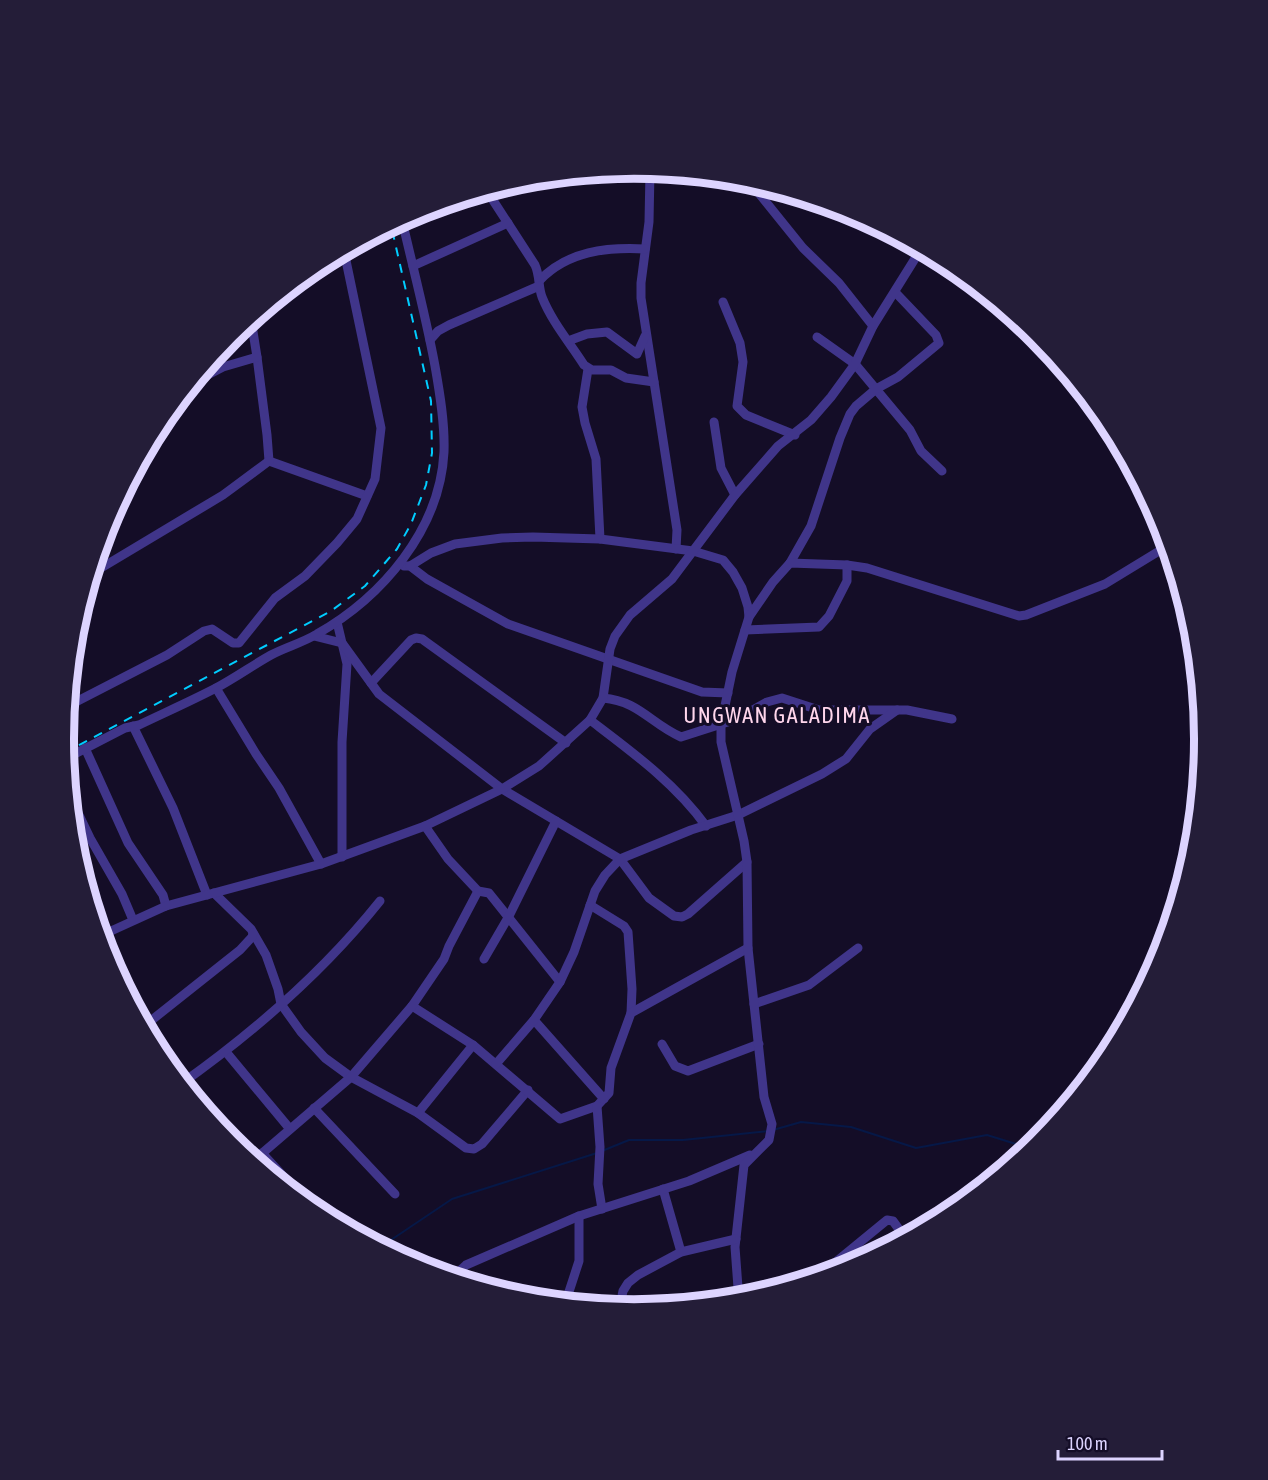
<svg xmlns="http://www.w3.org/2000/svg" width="1268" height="1480" viewBox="0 0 1268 1480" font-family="'Asap Condensed',sans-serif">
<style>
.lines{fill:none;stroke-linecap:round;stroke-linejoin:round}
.stream{stroke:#061847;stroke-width:2}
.minor{stroke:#40358a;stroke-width:9}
.rail{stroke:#00cdff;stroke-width:2;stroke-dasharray:9 8;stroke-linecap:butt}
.labels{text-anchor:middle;stroke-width:6;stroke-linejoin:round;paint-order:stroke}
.quarter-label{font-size:22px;letter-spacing:1.5px;fill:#ffd6ec;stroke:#140d27}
.rim{fill:none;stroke:#ddd4ff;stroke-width:8}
</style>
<rect width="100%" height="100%" fill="#140d27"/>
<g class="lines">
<g class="stream">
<polyline points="773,1130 801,1122 851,1127 916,1148 987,1135 1032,1149"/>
<polyline points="602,1151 629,1140 683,1140 768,1131"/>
<polyline points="379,1248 452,1199 597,1153"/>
</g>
<g class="minor">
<polyline points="650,171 649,222 641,283 641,298 677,530 676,549"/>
<polyline points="749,181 803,248 839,283 873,326"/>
<path d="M487,191L535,265C540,276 538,286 542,297C552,322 570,343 584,365L592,370H611L626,378L654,382"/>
<polyline points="413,266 508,223"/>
<path d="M540,280C568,251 606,247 645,249"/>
<polyline points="723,302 740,343 743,362 737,406 746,415 795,435"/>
<polyline points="817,337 855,364 910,430 921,451 942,471"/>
<polyline points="430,340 438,331 449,325 539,286"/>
<polyline points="568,341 587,334 607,332 637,354 645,336"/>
<polyline points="257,357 267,435 269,461"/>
<polyline points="588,369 582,407 585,423 596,459 600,539"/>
<polyline points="192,383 223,367 257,357 251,319"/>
<polyline points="714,422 721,468 735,495"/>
<polyline points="269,461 367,496"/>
<polyline points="790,563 811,526 840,438 850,414 856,406 876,389 898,377 939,343 936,335 895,292"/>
<polyline points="404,566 410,566 427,579 508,624 702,692 728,693"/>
<polyline points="410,566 431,553 455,544 502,538 533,537 600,539 693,551 723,560 733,572 742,588 748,607 749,617"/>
<polyline points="91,574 223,495 269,461"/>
<polyline points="337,622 347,664 342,742 342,857"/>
<polyline points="745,630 819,627 829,616 847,581 847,565"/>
<polyline points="314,636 342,643 379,694 502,789 620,859 649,898 674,916 682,917 688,914 747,862"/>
<polyline points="371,683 411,640 416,638 422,639 566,743"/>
<polyline points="216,688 256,754 279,788 321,864"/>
<path d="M603,698C639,701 651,724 681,737L737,719L767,702L782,698L819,710H907L952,719"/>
<polyline points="66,707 167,655 204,631 212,629 233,643 239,643 275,598 305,576 337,543 357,519 375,479 381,428 344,251"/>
<path d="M590,720C632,752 675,783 706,826"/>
<polyline points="133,726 173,808 207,895"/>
<polyline points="85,748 128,843 163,895 166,906"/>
<path d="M65,759L125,728L139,725C164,713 191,701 216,688C235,678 253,665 271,655C286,647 302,643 317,634C382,597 440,530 444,452C445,424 440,394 435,366C426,317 413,268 402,220"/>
<polyline points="68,792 90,838 122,894 133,920"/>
<polyline points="425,826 448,859 478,891 489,893 560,982"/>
<polyline points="214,893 251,929 266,955 278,989 281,1004 301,1032 325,1058 351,1077 418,1113 466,1148 474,1149 482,1144 528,1090"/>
<polyline points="590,905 624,926 628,932 632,989 631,1013"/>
<polyline points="100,936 166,906 321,864 425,826 502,789 539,766 590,720 603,698 610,649 615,636 630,615 672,579 735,495 778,446 811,420 831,397 855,364 873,326 921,249"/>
<polyline points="484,959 509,916 556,821"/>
<polyline points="754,1004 809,985 858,948"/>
<polyline points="412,1006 473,1045 560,1119 597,1106 609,1093 611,1068 631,1013 748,948"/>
<polyline points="534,1020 604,1099"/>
<polyline points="143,1027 240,950 252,937 253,933"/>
<polyline points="662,1044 675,1066 688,1071 759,1044"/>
<polyline points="226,1052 290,1129"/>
<polyline points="496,1064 534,1020 560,982 574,952 595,891 605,875 620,859 691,830 738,815 822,774 846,759 870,729 897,710"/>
<path d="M181,1084C254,1032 324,971 380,901"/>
<polyline points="597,1106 600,1147 598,1184 602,1209"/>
<polyline points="314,1108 395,1194"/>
<polyline points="418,1113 473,1045"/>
<polyline points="262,1153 320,1216"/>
<polyline points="252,1162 351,1077 412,1006 444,959 449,946 478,891"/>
<polyline points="663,1189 681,1252"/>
<polyline points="452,1278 466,1265 579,1216 689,1181 750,1155"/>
<polyline points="815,1279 887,1220 893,1221 906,1239"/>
<polyline points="739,1301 735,1247 744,1165 769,1140 772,1124 764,1097 748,948 747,862 744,841 721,742 721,725 732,672 749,617 773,582 790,563 847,565 867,568 1019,616 1026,615 1105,584 1169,545"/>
<polyline points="558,1304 580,1306"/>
<polyline points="565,1304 579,1261 579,1216"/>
<polyline points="619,1310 623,1291 628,1283 638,1275 681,1252 736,1239"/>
</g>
<polyline class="rail" points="64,753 331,611 365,586 397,549 411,524 426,485 432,453 431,401 391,225"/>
</g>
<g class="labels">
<g class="quarter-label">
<text x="777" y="723">UNGWAN GALADIMA</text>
</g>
</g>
<path d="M0 0H1268V1480H0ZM74 739a560 560 0 1 1 1120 0a560 560 0 1 1-1120 0Z" fill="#241d38" fill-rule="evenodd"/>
<path class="rim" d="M74 739a560 560 0 1 1 1120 0a560 560 0 1 1-1120 0Z"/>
<path d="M1058 1450v9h104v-9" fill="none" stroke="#ddd4ff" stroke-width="3"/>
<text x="1067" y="1450" font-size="18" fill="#ddd4ff" stroke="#140d27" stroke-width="4.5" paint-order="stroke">100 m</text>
</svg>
